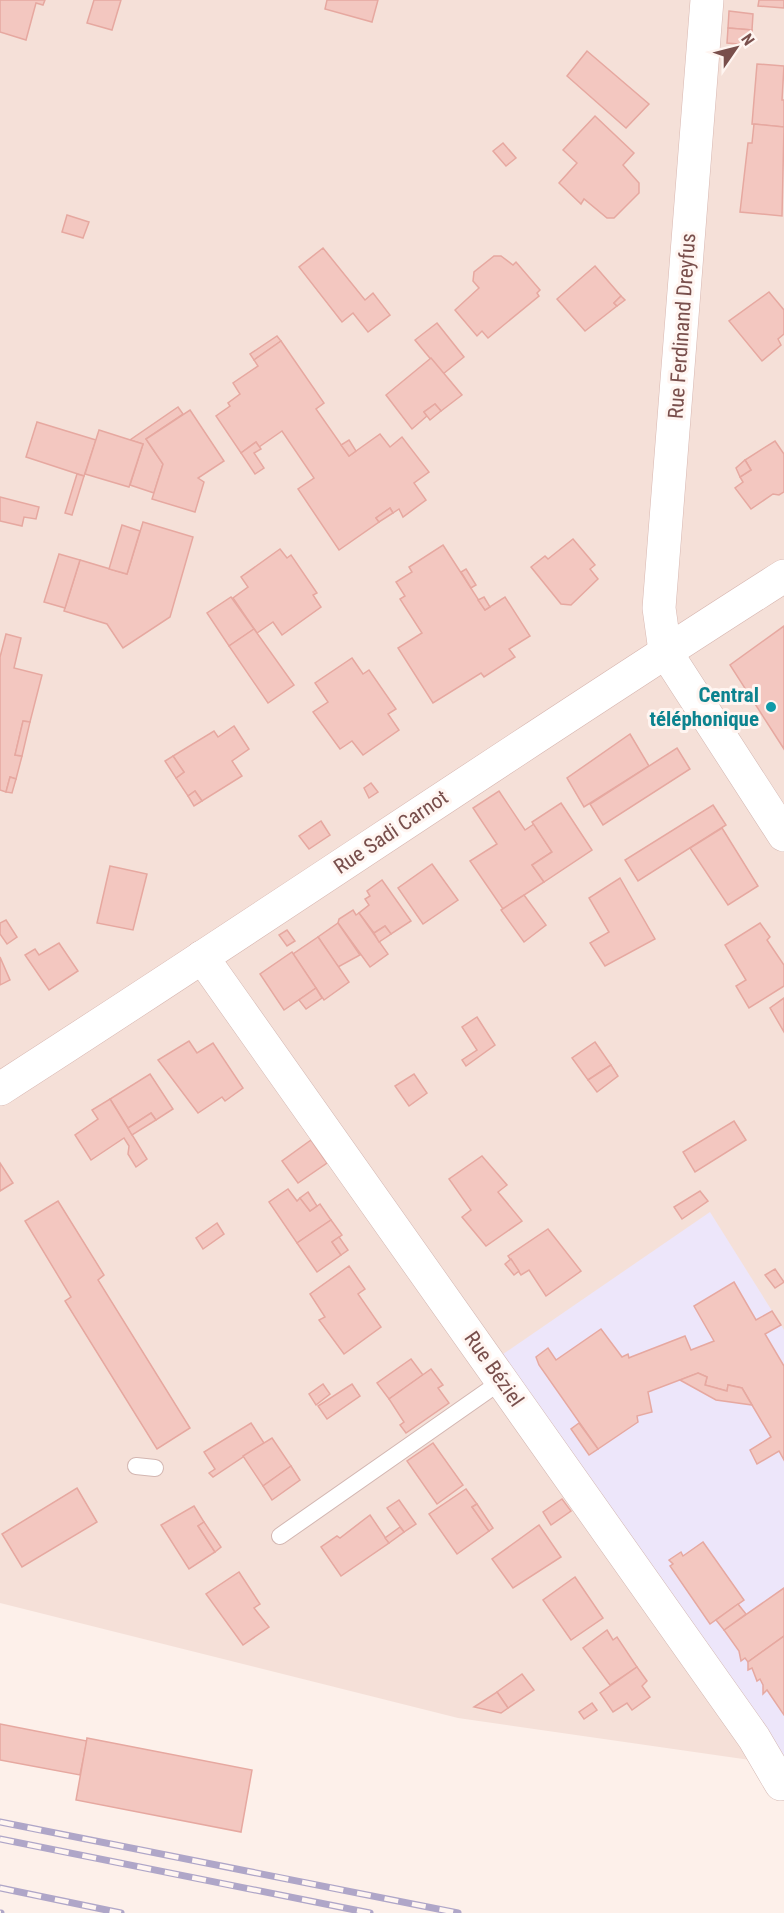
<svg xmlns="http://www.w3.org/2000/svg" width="784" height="1913" viewBox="0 0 784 1913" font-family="'Roboto Condensed',sans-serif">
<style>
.residential{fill:#f5e0d8}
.education{fill:#ede6fa}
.building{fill:#f3c7c0;stroke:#e6a8a0;stroke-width:1.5}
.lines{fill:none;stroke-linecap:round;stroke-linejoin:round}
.lane-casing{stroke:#d3b6b1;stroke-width:18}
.street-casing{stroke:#d3b6b1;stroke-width:34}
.secondary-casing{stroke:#d8b7b1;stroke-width:34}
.lane{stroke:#fff;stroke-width:16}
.street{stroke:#fff;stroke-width:33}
.secondary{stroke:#fff;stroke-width:33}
.rail-casing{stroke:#afa6c8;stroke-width:7}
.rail{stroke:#fff5f1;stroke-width:4.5;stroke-dasharray:14;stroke-linecap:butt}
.culture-dot{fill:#0f9aa8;stroke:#fff5f1;stroke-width:2}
.labels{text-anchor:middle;stroke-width:6;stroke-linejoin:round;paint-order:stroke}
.street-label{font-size:21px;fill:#794f4c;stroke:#fff5f1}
.culture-label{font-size:21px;font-weight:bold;fill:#0d838f;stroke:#fff5f1;text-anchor:end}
</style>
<rect width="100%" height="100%" fill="#fdf0ea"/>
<polygon class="residential" points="0,0 784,0 784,1765 458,1718 0,1603"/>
<polygon class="education" points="710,1212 784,1330 784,1765 490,1363"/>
<g class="building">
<polygon points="0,0 45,0 43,5 36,3 26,40 0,32"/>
<polygon points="94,0 121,0 112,30 87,23"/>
<polygon points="327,0 378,0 372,22 325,9"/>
<polygon points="759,0 784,0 784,8 758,6"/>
<polygon points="729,11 753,14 752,30 728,28"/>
<polygon points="728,28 752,30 750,45 727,43"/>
<polygon points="587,51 649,104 626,128 567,76"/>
<polygon points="757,64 784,66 782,100 784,100 784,127 752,124"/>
<polygon points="595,116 634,153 623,165 639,183 639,193 614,218 607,218 584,199 581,204 559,183 577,163 563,150"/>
<polygon points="754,124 784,127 782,216 740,212 748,143 752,143"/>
<polygon points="503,143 516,158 506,166 493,151"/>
<polygon points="67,215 89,222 83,238 62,232"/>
<polygon points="323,248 365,300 373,293 390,315 368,332 353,313 342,322 299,267"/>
<polygon points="494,256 501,256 513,265 516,262 540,290 537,293 539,296 488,338 482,331 477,336 455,310 479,288 473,281 474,272"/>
<polygon points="595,266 621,296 614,303 617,306 585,331 557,299"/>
<polygon points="769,292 784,310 784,334 778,339 781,345 762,361 729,321"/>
<polygon points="621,296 625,300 617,306 614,303"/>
<polygon points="437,323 464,357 443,374 415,340"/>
<polygon points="277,336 281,341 254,360 250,354"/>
<polygon points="281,341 324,403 316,409 349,456 380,434 390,447 402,437 429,472 414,483 426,500 403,517 399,509 393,513 390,508 376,518 379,522 339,550 298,489 314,478 282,431 259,447 256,442 241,453 216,416 230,406 228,403 240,394 233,383 258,366 254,360"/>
<polygon points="431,358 462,395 441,411 435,404 424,412 427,416 412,429 386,395"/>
<polygon points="435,404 441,411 430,420 424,412"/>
<polygon points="178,407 183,414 146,439 163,464 154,493 130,485 143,444 130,440"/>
<polygon points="190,410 224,461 198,478 204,482 195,512 152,499 163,464 146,439"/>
<polygon points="37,422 96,440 84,476 26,457"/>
<polygon points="99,430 143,444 129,487 85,474"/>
<polygon points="349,440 356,451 349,456 341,445"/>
<polygon points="775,441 784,454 784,492 779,495 773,494 751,509 735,488 743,482 740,477 751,470 745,460"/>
<polygon points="256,442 261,449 254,453 264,468 255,474 241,453"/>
<polygon points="745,460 751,470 740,477 736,468"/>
<polygon points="77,474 84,476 72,515 65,513"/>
<polygon points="0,497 39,507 36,519 24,517 22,526 0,521"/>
<polygon points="390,508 393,513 379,522 376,518"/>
<polygon points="143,522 193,537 170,617 123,648 107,624 64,611 80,560 127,574"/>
<polygon points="122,525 140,531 127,574 109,569"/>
<polygon points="573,539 595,565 590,569 598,579 571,605 561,604 531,567 545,556 548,559"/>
<polygon points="443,545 485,610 505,597 530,636 509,649 515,657 484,677 481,673 433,703 398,648 422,633 400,599 405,596 396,582 412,572 409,567"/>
<polygon points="280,549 287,558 291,555 317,593 313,595 321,607 282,635 273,622 257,633 233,598 248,587 241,577"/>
<polygon points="59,554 80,560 65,608 44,602"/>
<polygon points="466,569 476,585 471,588 461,572"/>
<polygon points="231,597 254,629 229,646 207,613"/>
<polygon points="484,597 490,607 485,610 478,600"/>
<polygon points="784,626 784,749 730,665"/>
<polygon points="254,629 294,685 268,703 229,646"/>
<polygon points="6,634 21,638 14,668 42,675 30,722 23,721 15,755 22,756 16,779 10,777 6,792 0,790 0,657"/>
<polygon points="352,658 363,674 369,670 396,709 388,714 399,730 363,755 352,741 340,749 313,712 328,702 315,683"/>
<polygon points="23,721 30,722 22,756 15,755"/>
<polygon points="234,726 249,749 232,761 242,776 202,801 195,791 188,796 176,778 184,772 173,756 214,731 218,737"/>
<polygon points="630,734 649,766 584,807 567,778"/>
<polygon points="677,748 690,769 603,825 590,804"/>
<polygon points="173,756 184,772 176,778 165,761"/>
<polygon points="10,777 16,779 12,793 6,792"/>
<polygon points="371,783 378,792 369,798 364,788"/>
<polygon points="195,791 202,801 194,806 188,796"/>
<polygon points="499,791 525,830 534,824 552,852 532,865 544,882 503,909 470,861 497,844 473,808"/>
<polygon points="561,803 592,850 544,882 532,865 552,852 532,822"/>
<polygon points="713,805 726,825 638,881 625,860"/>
<polygon points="321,821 330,835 309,849 299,836"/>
<polygon points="722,828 758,886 728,905 690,848"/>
<polygon points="432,864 458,900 423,924 398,888"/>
<polygon points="110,866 147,874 133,930 97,923"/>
<polygon points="620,878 655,939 605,966 590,943 609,932 589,898"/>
<polygon points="382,880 411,921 391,934 385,926 374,933 359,913 369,905 365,899 370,896 367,891"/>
<polygon points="524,895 546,925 524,942 501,910"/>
<polygon points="353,910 356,915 359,913 388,954 370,967 338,923 339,919"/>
<polygon points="6,920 17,937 7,944 0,934 0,923"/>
<polygon points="338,923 360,955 338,967 318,937"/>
<polygon points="760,923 770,937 767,940 784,965 784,986 749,1008 736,986 746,980 725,945"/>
<polygon points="385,926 391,934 379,942 374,933"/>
<polygon points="287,930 295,941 287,946 279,935"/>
<polygon points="318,937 349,982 324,1000 293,954"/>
<polygon points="59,943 78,971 49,990 25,955 35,949 39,955"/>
<polygon points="292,952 316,988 284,1010 260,974"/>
<polygon points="0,957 10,980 0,985"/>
<polygon points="316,988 322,998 306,1009 299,1000"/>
<polygon points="784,998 784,1032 770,1008"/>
<polygon points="477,1017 495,1045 466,1066 462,1060 477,1050 462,1027"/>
<polygon points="189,1041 197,1053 213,1043 243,1088 225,1101 222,1097 198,1113 158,1060"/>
<polygon points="595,1042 611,1065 588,1080 572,1058"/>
<polygon points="611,1065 618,1076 597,1092 588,1080"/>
<polygon points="150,1074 173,1109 156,1120 151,1113 128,1128 110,1099"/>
<polygon points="414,1074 427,1093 409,1106 395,1086"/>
<polygon points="110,1099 147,1159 136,1167 128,1154 129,1146 124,1138 91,1160 75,1135 98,1119 92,1110"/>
<polygon points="151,1113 156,1120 132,1135 128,1128"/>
<polygon points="734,1121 746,1140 695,1172 683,1152"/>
<polygon points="311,1140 327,1163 298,1183 282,1161"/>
<polygon points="482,1156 507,1185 498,1192 522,1221 486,1246 462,1217 471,1210 449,1179"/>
<polygon points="0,1163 13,1183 0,1191"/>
<polygon points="288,1189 297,1201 300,1198 310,1211 320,1204 331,1220 297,1243 269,1202"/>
<polygon points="700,1191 708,1201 682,1219 674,1207"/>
<polygon points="308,1192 317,1206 310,1211 300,1198"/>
<polygon points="58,1201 104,1275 98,1280 190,1428 157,1449 65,1301 71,1297 25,1221"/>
<polygon points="331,1220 342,1235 332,1242 341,1255 317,1272 297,1243"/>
<polygon points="217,1223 224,1234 203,1249 196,1238"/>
<polygon points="548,1229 581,1271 546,1296 529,1270 521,1275 508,1256"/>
<polygon points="339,1237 348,1250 341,1255 332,1242"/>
<polygon points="511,1259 519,1271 514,1275 505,1264"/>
<polygon points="349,1266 365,1289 358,1294 381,1327 344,1354 319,1320 325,1317 310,1294"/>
<polygon points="775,1269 784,1282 775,1288 765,1275"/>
<polygon points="734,1282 756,1320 772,1311 781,1325 765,1334 784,1366 784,1460 779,1451 757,1464 750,1450 771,1437 742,1388 728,1385 727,1391 705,1385 707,1377 698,1373 648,1392 652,1412 637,1416 638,1422 598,1449 539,1365 536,1357 548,1348 556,1360 601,1329 622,1357 628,1354 629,1358 631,1357 685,1336 691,1350 714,1341 694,1306"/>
<polygon points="411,1359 423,1375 389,1399 377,1383"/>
<polygon points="431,1369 443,1385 438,1388 449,1403 406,1433 400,1425 404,1422 389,1399"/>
<polygon points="698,1373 707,1377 705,1385 727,1391 728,1385 742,1388 752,1405 716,1400 680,1380"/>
<polygon points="323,1384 330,1394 316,1405 309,1394"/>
<polygon points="352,1384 360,1396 327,1419 318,1406"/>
<polygon points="251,1423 264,1443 213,1477 209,1473 215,1469 204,1452"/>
<polygon points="579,1423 598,1449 589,1455 571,1429"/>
<polygon points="272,1438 291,1466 263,1486 243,1456"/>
<polygon points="433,1443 463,1485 437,1504 407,1461"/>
<polygon points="291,1466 300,1480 272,1500 263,1486"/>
<polygon points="77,1488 97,1522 22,1567 2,1534"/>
<polygon points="466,1489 477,1504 472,1507 489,1531 457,1554 429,1514"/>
<polygon points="562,1499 571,1511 551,1525 543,1512"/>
<polygon points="399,1500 416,1524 404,1532 387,1508"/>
<polygon points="477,1504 493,1528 489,1531 472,1507"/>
<polygon points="194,1506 204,1522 198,1526 215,1552 189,1569 161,1525"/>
<polygon points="370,1515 389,1543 341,1576 321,1547 337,1536 340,1538"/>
<polygon points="204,1522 221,1547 215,1552 198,1526"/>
<polygon points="539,1525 561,1557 513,1588 492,1559"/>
<polygon points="400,1527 404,1532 389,1543 385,1538"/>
<polygon points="703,1542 744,1600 710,1624 670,1566 673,1564 669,1560 681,1552 683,1556"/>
<polygon points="239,1572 260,1604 254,1608 269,1627 243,1645 206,1594"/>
<polygon points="575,1577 603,1618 571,1640 543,1600"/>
<polygon points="784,1588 784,1636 748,1662 745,1658 741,1661 739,1651 724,1630"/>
<polygon points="738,1604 746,1614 724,1630 716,1620"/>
<polygon points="607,1630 613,1640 617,1637 637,1667 610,1685 583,1648"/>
<polygon points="784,1636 784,1715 767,1690 763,1694 763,1685 760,1679 757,1681 752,1668 748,1670 748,1662"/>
<polygon points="637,1667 647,1681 642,1686 650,1697 632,1710 627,1703 613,1712 600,1693"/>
<polygon points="522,1674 534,1690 508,1708 497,1692"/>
<polygon points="497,1692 508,1708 501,1713 474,1707"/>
<polygon points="592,1703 597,1710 584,1719 579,1712"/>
<polygon points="0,1724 87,1741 80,1775 0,1760"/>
<polygon points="87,1738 252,1770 241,1832 76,1800"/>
</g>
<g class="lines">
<defs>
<g id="lane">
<polyline points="136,1466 155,1468"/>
<polyline points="280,1536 503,1380"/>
</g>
<g id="street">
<polyline points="665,651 784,835"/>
<polyline points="202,957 754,1738 781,1784"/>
</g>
<g id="secondary">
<polyline points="665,651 659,608 707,0"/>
<path d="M0,1089C263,920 520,744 784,576"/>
</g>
</defs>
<use href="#lane" class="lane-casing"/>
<use href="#street" class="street-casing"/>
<use href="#secondary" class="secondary-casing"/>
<use href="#lane" class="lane"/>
<use href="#street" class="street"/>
<use href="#secondary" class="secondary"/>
<defs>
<g id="rail">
<polyline points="0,1822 458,1913"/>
<polyline points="0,1839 370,1913"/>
<polyline points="0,1888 121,1913"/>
<polyline points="0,1913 1,1913"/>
</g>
</defs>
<use href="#rail" class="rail-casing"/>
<use href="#rail" class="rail"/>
</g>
<circle class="culture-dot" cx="771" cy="707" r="6"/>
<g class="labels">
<g class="street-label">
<text transform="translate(682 326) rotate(-86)" y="7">Rue Ferdinand Dreyfus</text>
<text transform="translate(391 832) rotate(-34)" y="7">Rue Sadi Carnot</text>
<text transform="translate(494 1369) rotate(55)" y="7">Rue Béziel</text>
</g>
<g class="culture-label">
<text x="759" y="702">Central<tspan x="759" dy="24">téléphonique</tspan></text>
</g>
</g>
<g transform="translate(736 48) rotate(55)" stroke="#fff5f1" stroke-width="4.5" paint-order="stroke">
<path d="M0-4.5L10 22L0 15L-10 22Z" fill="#794f4c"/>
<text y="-9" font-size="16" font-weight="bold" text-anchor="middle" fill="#794f4c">N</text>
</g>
</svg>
